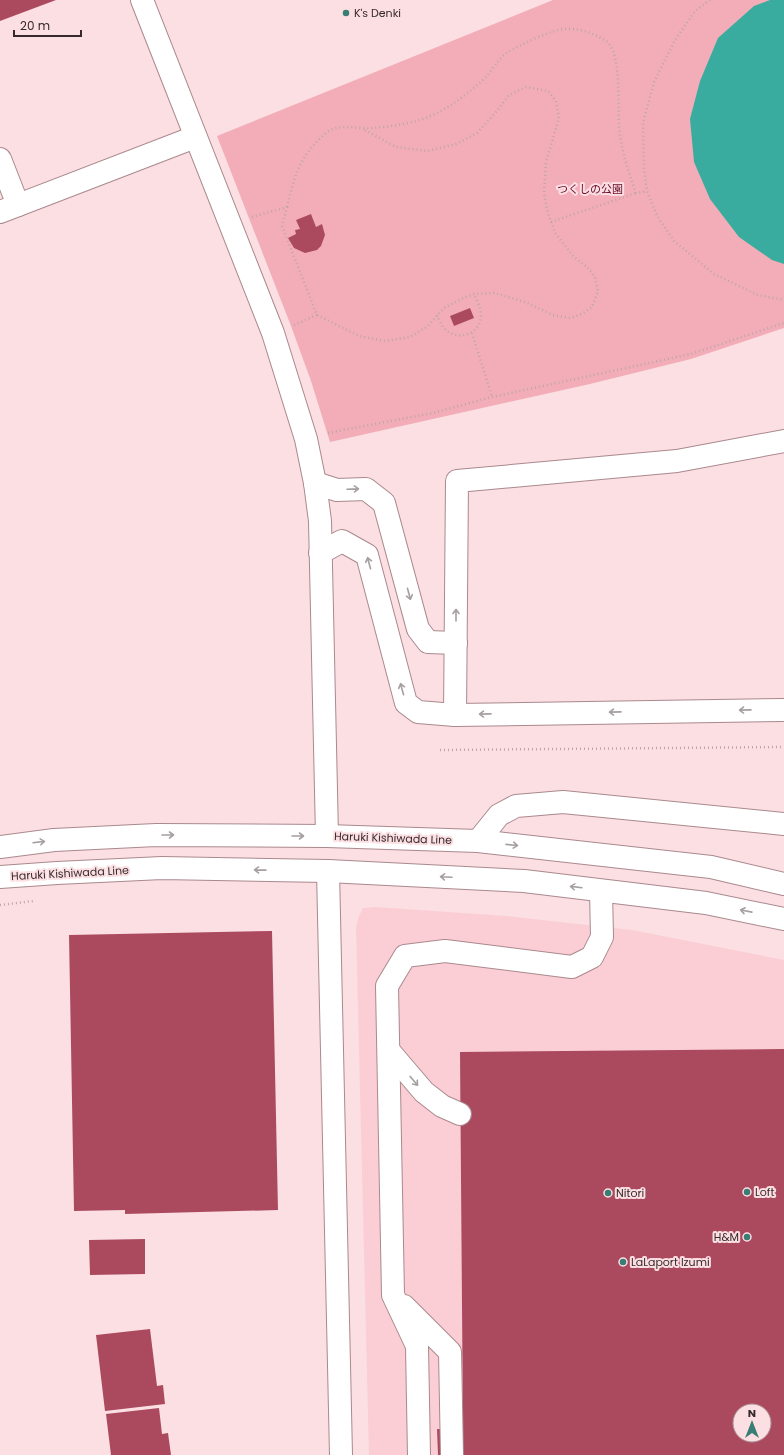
<svg xmlns="http://www.w3.org/2000/svg" width="784" height="1455" viewBox="0 0 784 1455" font-family="Poppins,'Noto Sans JP',sans-serif">
<style>
.built{fill:#faced4;fill-rule:evenodd}
.green{fill:#f3adb8}
.water{fill:#3aac9f}
.building{fill:#ab4a5f;fill-rule:evenodd}
.lines{fill:none;stroke-linecap:round;stroke-linejoin:round}
.minor-casing{stroke:#aa898e;stroke-width:24}
.major-casing{stroke:#aa898e;stroke-width:24}
.path{stroke:#bda6a8;stroke-width:2.5;stroke-dasharray:1 3;stroke-linecap:butt}
.minor{stroke:#fff;stroke-width:22}
.major{stroke:#fff;stroke-width:22}
.oneway{stroke:#a59fa0}
.poi-dot{fill:#387e75;stroke:#fbdfe2;stroke-width:1.5}
.labels{text-anchor:middle;stroke-width:4;stroke-linejoin:round;paint-order:stroke}
.poi-label{font-size:11px;fill:#37292b;stroke:#fbdfe2;text-anchor:start}
.park-label{font-size:11px;fill:#690a2a;stroke:#fbdfe2}
.street-label{font-size:11px;fill:#37292b;stroke:#fbdfe2}
</style>
<rect width="100%" height="100%" fill="#fbdfe2"/>
<path class="built" d="M375,907L506,916L632,930L784,960V1455H369L356,927L359,916L363,908ZM740,1411H764V1435H740Z"/>
<polygon class="green" points="553,0 784,0 784,328 691,359 590,384 330,442 311,381 291,326 217,136"/>
<polygon class="water" points="770,0 784,0 784,264 772,260 739,237 710,199 694,162 690,119 700,81 718,38 754,6"/>
<g class="building">
<polygon points="0,0 56,0 0,21"/>
<polygon points="311,214 316,227 322,224 325,235 321,246 317,250 305,253 294,248 288,238 296,234 295,230 300,229 296,220"/>
<polygon points="470,308 474,318 454,326 450,316"/>
<polygon points="272,931 278,1210 125,1214 125,1210 74,1211 69,935"/>
<path d="M784,1049V1455H438L437,1429L463,1430L460,1052ZM740,1411H764V1435H740Z"/>
<polygon points="145,1239 145,1274 90,1275 89,1240"/>
<polygon points="150,1329 157,1386 163,1385 165,1404 105,1411 96,1335"/>
<polygon points="159,1408 162,1434 168,1433 171,1455 111,1455 106,1414"/>
</g>
<g class="lines">
<defs>
<g id="minor">
<polyline points="142,0 273,333 306,439 315,483 320,521 327,836"/>
<polyline points="0,159 18,205"/>
<polyline points="0,212 195,137"/>
<polyline points="784,441 677,461 457,481 455,715 784,710"/>
<polyline points="315,483 337,490 366,489 384,503 418,629 428,642 456,643"/>
<polyline points="320,553 342,541 367,555 406,703 418,712 455,715"/>
<polyline points="478,841 499,815 516,806 563,802 784,824"/>
<polyline points="328,871 341,1455"/>
<polyline points="389,1051 424,1092 442,1106 460,1114"/>
<polyline points="404,1306 450,1352 452,1455"/>
<polyline points="419,1455 417,1346 393,1295 387,986 405,956 445,951 572,967 592,957 602,937 601,891"/>
</g>
<g id="major">
<polyline points="0,847 54,840 156,835 327,836 478,841 711,867 784,884"/>
<polyline points="0,877 57,873 162,868 328,871 524,881 706,903 784,919"/>
</g>
</defs>
<use href="#minor" class="minor-casing"/>
<use href="#major" class="major-casing"/>
<g class="path">
<polyline points="710,0 695,11 675,40 654,82 643,123 644,169 647,191 657,216 674,241 714,274 758,295 784,300"/>
<path d="M287,207C294,176 301,154 326,133C340,122 357,130 373,128C395,126 417,123 437,113C455,104 471,91 486,77C493,69 499,58 508,52C519,45 552,30 564,29C579,28 594,33 606,41C624,54 616,114 620,135C623,155 629,174 636,193L647,191"/>
<polyline points="252,217 287,207 282,226 317,315 359,336 385,341 410,337 428,326 444,308 461,299 474,294 494,293 525,302 553,315 570,318 582,314 592,307 598,291 595,277 587,267 574,257 555,233 547,210 544,193 546,162 559,118 556,101 548,91 526,87 509,95 496,112 477,133 456,144 428,151 396,147 363,129"/>
<polyline points="551,222 636,193"/>
<path d="M437,315C439,319 441,325 445,329C461,344 486,331 480,308C479,304 476,299 474,294"/>
<polyline points="294,325 317,315"/>
<polyline points="472,333 492,397"/>
<polyline points="328,433 433,413 492,397 691,354 784,323"/>
<polyline points="440,750 784,747"/>
<polyline points="0,905 34,901"/>
</g>
<use href="#minor" class="minor"/>
<use href="#major" class="major"/>
</g>
<defs><path id="oneway-shaft" d="M-6 0H5M1.5-3L5.5 0L1.5 3" fill="none" stroke-width="1.6" stroke-linecap="round" stroke-linejoin="round"/></defs>
<g class="oneway">
<use href="#oneway-shaft" transform="translate(353 489) rotate(-2)"/>
<use href="#oneway-shaft" transform="translate(369 563) rotate(-105)"/>
<use href="#oneway-shaft" transform="translate(409 594) rotate(75)"/>
<use href="#oneway-shaft" transform="translate(456 615) rotate(-90)"/>
<use href="#oneway-shaft" transform="translate(402 689) rotate(-105)"/>
<use href="#oneway-shaft" transform="translate(745 710) rotate(179)"/>
<use href="#oneway-shaft" transform="translate(615 712) rotate(179)"/>
<use href="#oneway-shaft" transform="translate(485 714) rotate(179)"/>
<use href="#oneway-shaft" transform="translate(168 835)"/>
<use href="#oneway-shaft" transform="translate(298 836)"/>
<use href="#oneway-shaft" transform="translate(39 842) rotate(-7)"/>
<use href="#oneway-shaft" transform="translate(512 845) rotate(6)"/>
<use href="#oneway-shaft" transform="translate(260 870) rotate(-179)"/>
<use href="#oneway-shaft" transform="translate(446 877) rotate(-177)"/>
<use href="#oneway-shaft" transform="translate(576 887) rotate(-173)"/>
<use href="#oneway-shaft" transform="translate(746 911) rotate(-169)"/>
<use href="#oneway-shaft" transform="translate(414 1081) rotate(50)"/>
</g>
<g class="poi-dot">
<circle cx="346" cy="13" r="4"/>
<circle cx="747" cy="1192" r="4"/>
<circle cx="608" cy="1193" r="4"/>
<circle cx="747" cy="1237" r="4"/>
<circle cx="623" cy="1262" r="4"/>
</g>
<g class="labels">
<g class="poi-label">
<text x="354" y="17">K's Denki</text>
<text x="755" y="1196">Loft</text>
<text x="616" y="1197">Nitori</text>
<text x="739" y="1241" text-anchor="end">H&amp;M</text>
<text x="631" y="1266">LaLaport Izumi</text>
</g>
<g class="park-label">
<text x="590" y="193">つくしの公園</text>
</g>
<g class="street-label">
<text transform="translate(393 838) rotate(2)" y="4">Haruki Kishiwada Line</text>
<text transform="translate(70 873) rotate(-3)" y="4">Haruki Kishiwada Line</text>
</g>
</g>
<g transform="translate(752 1423)"><circle r="19" fill="#fbdfe2" stroke="#ad9699"/>
<path d="M0-3L7 15L0 10L-7 15Z" fill="#387e75"/>
<text y="-6" font-size="11" font-weight="bold" text-anchor="middle" fill="#37292b">N</text>
</g>
<path d="M14 30v6h67v-6" fill="none" stroke="#37292b" stroke-width="2"/>
<text x="20" y="30" font-size="12" fill="#37292b" stroke="#fbdfe2" stroke-width="3" paint-order="stroke">20 m</text>
</svg>
